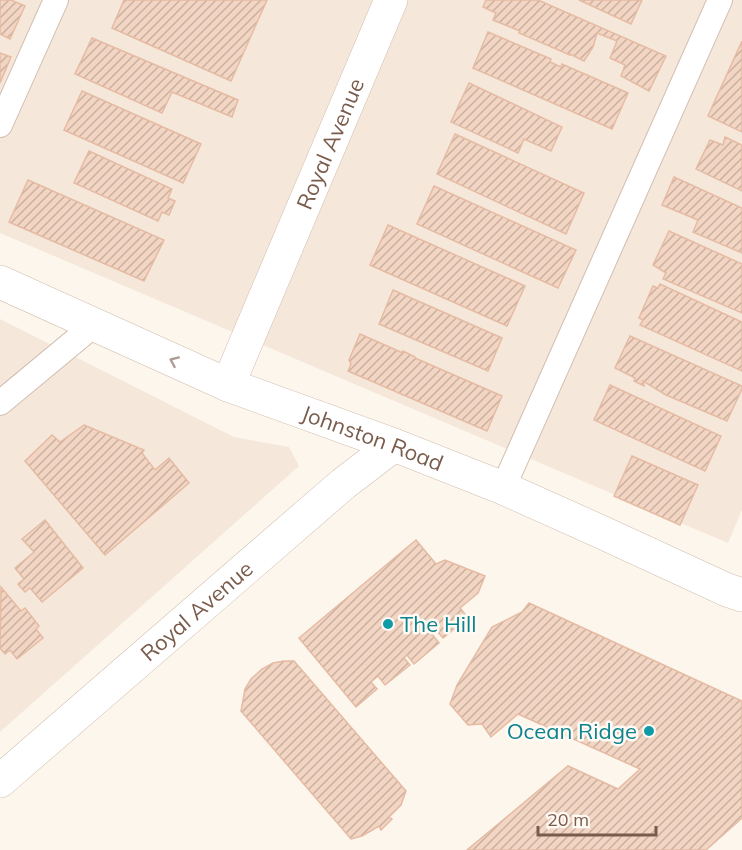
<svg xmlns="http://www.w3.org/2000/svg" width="742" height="850" viewBox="0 0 742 850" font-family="Mulish,sans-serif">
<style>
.residential{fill:#f5e8da}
.building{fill:url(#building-hatch);stroke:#e6bba3;stroke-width:1.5}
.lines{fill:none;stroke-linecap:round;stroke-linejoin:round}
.lane-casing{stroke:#d1beb0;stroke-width:26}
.street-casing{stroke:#d1beb0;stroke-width:34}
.lane{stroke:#fff;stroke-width:24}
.street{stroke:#fff;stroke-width:33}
.oneway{stroke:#af9d94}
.culture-dot{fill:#0f9aa8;stroke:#fffaf3;stroke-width:2}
.labels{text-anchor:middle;stroke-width:5;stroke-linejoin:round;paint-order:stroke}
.street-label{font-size:22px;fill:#7a5c4d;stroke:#fffaf3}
.culture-label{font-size:22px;fill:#0d838f;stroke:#fffaf3;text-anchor:start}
</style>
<defs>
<pattern id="building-hatch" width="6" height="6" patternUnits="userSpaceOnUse" patternTransform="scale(1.5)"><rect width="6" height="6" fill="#f3d5c3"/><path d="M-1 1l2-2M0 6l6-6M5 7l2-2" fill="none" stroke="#cab0a1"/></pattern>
</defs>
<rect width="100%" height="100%" fill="#fdf6ec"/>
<g class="residential">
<polygon points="0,0 742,0 742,510 728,543 0,233"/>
<polygon points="0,319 234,437 289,447 299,466 0,732"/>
</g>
<g class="building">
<polygon points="0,0 11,0 25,6 10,39 0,34"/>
<polygon points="124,0 267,0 231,81 112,28"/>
<polygon points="486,0 538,0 666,56 649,91 621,76 625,65 610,58 617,41 597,33 593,47 584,61 570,54 570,55 519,33 520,31 493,20 496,13 483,7"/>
<polygon points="579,0 642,0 631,24"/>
<polygon points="488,32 551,59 550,62 561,67 562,64 628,93 612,129 473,68"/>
<polygon points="92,38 238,100 232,117 172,92 162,113 75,74"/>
<polygon points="742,41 742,132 708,116"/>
<polygon points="0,53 11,57 0,83"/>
<polygon points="469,83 562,127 551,151 524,139 518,153 451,122"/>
<polygon points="82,91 201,144 183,183 64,130"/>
<polygon points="455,134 584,193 566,234 437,174"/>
<polygon points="725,137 742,145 742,191 696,169 710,140 723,145"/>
<polygon points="89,151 172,189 168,198 175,201 169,215 162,212 158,221 74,183"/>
<polygon points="674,177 742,208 742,253 693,232 698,220 662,205"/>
<polygon points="28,180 164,240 144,281 9,222"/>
<polygon points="434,186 576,250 558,288 417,224"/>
<polygon points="388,225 525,286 507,326 370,265"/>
<polygon points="669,231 742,264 742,313 663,279 666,273 653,265"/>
<polygon points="660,284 742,322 742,371 640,325 643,320 639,318 653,286 658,288"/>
<polygon points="393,290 502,338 488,371 379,324"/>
<polygon points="360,334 403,353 403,351 415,357 415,358 502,396 487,431 348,371 351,364 349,360"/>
<polygon points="630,336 742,386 742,389 727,421 666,395 643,381 644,386 634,381 635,378 615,368"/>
<polygon points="610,385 721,436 705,471 594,420"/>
<polygon points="84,425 144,450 142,453 155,470 169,458 189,483 105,555 25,461 52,435 60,442"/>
<polygon points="632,456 698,485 680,525 614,496"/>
<polygon points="45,520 83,568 42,602 30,588 25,592 18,584 24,579 15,568 34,552 22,539"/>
<polygon points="416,540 436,564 445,560 485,576 478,593 460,608 468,618 443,638 436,630 432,634 439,643 414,664 407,655 404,658 410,665 385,685 378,676 371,682 377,689 356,707 299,638"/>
<polygon points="1,587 21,611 25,608 39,626 36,629 43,638 17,659 10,650 5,654 0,648"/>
<polygon points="529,603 742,701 742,818 706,850 467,850 568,766 618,789 640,769 518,714 491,737 482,724 468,725 450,704 457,685 492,627 522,612"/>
<polygon points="284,661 294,661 406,791 401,805 389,817 392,819 381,830 379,826 362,836 351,839 241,711 245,689 251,679 262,669 273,663"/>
</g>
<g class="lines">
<defs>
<g id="lane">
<polyline points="0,125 56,0"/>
<polyline points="0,403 94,325"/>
<polyline points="503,488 720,0"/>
</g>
<g id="street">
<path id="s1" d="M0,282L228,385L394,445L503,488L599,531L727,590L742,595"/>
<path id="s2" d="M228,385L391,0"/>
<path id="s3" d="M0,781L343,484L394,445"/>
</g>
</defs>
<use href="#lane" class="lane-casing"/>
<use href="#street" class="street-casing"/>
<use href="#lane" class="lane"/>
<use href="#street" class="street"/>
</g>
<defs><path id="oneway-chevron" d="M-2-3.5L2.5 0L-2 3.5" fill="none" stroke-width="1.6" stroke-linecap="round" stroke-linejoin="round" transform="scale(1.5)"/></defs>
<use class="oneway" href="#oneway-chevron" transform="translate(174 361) rotate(-156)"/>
<g class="culture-dot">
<circle cx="388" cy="624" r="6"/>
<circle cx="649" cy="731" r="6"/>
</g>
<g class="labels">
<g class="street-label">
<text dy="8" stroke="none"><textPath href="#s2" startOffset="262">Royal Avenue</textPath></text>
<text dy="8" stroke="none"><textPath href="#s1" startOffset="404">Johnston Road</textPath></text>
<text dy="8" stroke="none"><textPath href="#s3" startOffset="260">Royal Avenue</textPath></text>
</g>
<g class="culture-label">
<text x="400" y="632">The Hill</text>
<text x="637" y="739" text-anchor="end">Ocean Ridge</text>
</g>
</g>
<path d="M538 826v9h118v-9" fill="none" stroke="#7a5c4d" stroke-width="3"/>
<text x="547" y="826" font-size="18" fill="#7a5c4d" stroke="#fffaf3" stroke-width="4.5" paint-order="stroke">20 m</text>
</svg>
